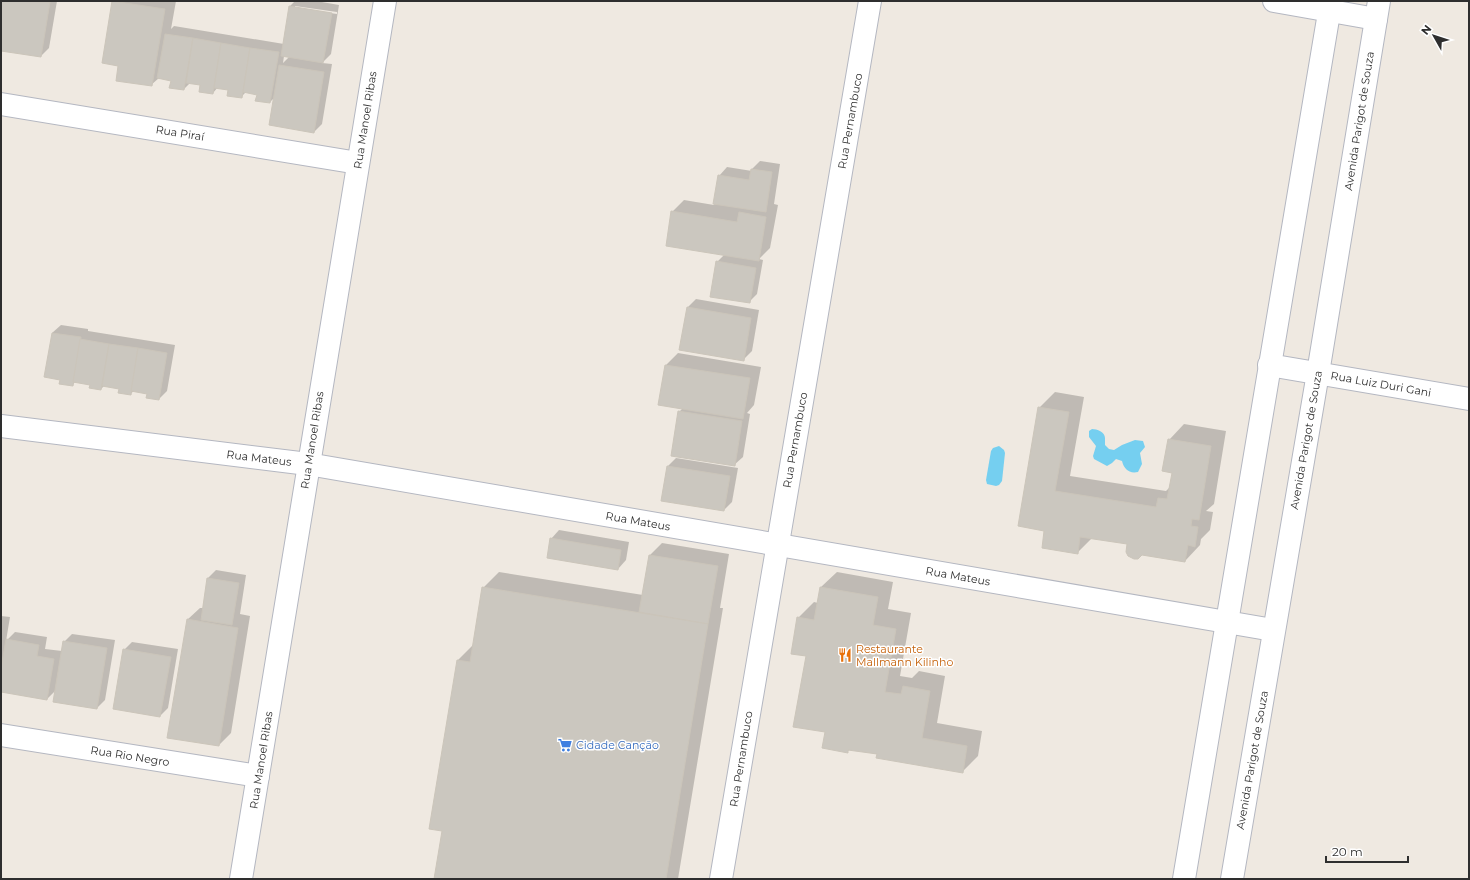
<svg xmlns="http://www.w3.org/2000/svg" width="1470" height="880" viewBox="0 0 1470 880" font-family="Montserrat,sans-serif">
<style>
.water{fill:#75cff0}
.shadow{fill:#0003;fill-rule:evenodd}
.building{fill:#cbc7bf;stroke:#cbc5ba}
.lines{fill:none;stroke-linecap:round;stroke-linejoin:round}
.minor-casing{stroke:#b4b7c1;stroke-width:24}
.minor{stroke:#fff;stroke-width:22}
.labels{text-anchor:middle;stroke-width:3;stroke-linejoin:round;paint-order:stroke}
.street-label{font-size:11px;fill:#2e2e2e;stroke:#fff}
.food-label{font-size:11px;fill:#c56008;stroke:#fff;text-anchor:start}
.shop-label{font-size:11px;fill:#366cbe;stroke:#fff;text-anchor:start}
</style>
<rect width="100%" height="100%" fill="#efe9e1"/>
<g class="water">
<path d="M1092,429C1097,429 1105,432 1105,438C1105,440 1105,443 1105,445L1109,449L1114,450L1122,445L1135,440L1143,441L1145,447L1140,453L1142,464L1138,472C1129,474 1124,469 1122,461L1116,459L1112,463L1107,466L1094,459L1093,456L1096,446L1089,437V431Z"/>
<polygon points="999,446 1004,450 1005,453 1002,481 999,485 996,486 987,484 986,480 991,451 993,448"/>
</g>
<g class="shadow">
<polygon points="1,1 57,1 49,48 41,56 1,50"/>
<path d="M114,1H176L171,29L174,26L284,44L290,6L295,1H316L339,5L331,54L322,63L332,64L322,124L314,132L275,97L270,102L258,94L246,92L241,97L229,89L218,87L213,93L201,84L190,83L184,89L172,80L159,78L151,85L119,65ZM295,6L337,12V14L295,8ZM284,56L289,57L283,63Z"/>
<polygon points="760,161 780,164 774,204 778,205 770,248 759,259 763,260 757,294 749,302 717,262 724,255 672,212 684,200 714,205 719,176 727,167 752,171 752,169"/>
<polygon points="696,299 759,310 752,351 744,359 688,307"/>
<polygon points="61,325 88,329 88,331 175,345 167,391 159,399 148,393 134,391 130,394 120,388 104,386 101,389 91,384 76,381 72,385 61,379 52,333"/>
<polygon points="678,353 761,367 754,405 747,413 750,414 743,457 734,465 679,412 683,408 666,365"/>
<polygon points="1055,392 1084,397 1070,476 1166,491 1170,487 1173,472 1169,440 1184,424 1226,431 1214,504 1206,511 1213,512 1210,530 1201,539 1200,545 1185,561 1142,554 1129,543 1092,538 1077,553 1046,530 1039,408"/>
<polygon points="676,458 738,468 732,502 724,510 668,466"/>
<polygon points="559,530 629,542 626,560 618,569 551,539"/>
<polygon points="662,543 729,554 720,608 723,608 678,879 435,879 443,830 458,660 474,644 483,588 499,572 643,595 650,555"/>
<polygon points="216,570 246,575 240,614 250,616 231,733 219,745 187,620 200,608 203,608 208,578"/>
<polygon points="837,572 893,582 888,609 911,613 900,676 912,678 919,671 945,676 937,723 982,731 978,756 962,772 878,754 850,749 847,752 826,732 798,618 814,602 818,603 821,587"/>
<polygon points="1,616 10,617 6,641 15,632 47,637 45,649 62,651 64,642 72,634 115,640 105,700 97,708 56,690 47,699 1,691"/>
<polygon points="132,642 178,649 168,708 160,716 124,650"/>
</g>
<g class="building">
<polygon points="1,1 50,2 41,57 1,51"/>
<polygon points="112,1 165,9 152,86 116,81 118,66 102,63"/>
<polygon points="289,6 332,13 323,63 281,56"/>
<polygon points="165,34 193,38 184,90 169,88 171,81 157,78"/>
<polygon points="193,38 221,43 213,94 199,92 200,85 186,83"/>
<polygon points="221,43 250,48 242,98 227,96 228,90 214,88"/>
<polygon points="250,48 279,52 270,103 255,101 257,95 243,92"/>
<polygon points="279,65 324,72 314,133 269,125"/>
<polygon points="751,169 772,172 766,212 713,204 718,175 749,180"/>
<polygon points="671,211 737,222 739,212 766,217 759,261 666,246"/>
<polygon points="716,261 756,268 750,303 710,297"/>
<polygon points="687,307 751,318 744,361 679,350"/>
<polygon points="52,333 81,337 73,386 59,384 60,380 44,377"/>
<polygon points="80,339 109,344 101,390 89,388 90,385 73,382"/>
<polygon points="109,344 138,348 131,395 118,393 119,389 102,386"/>
<polygon points="138,348 167,353 159,400 146,398 147,394 131,391"/>
<polygon points="665,365 750,378 743,419 658,405"/>
<polygon points="1038,407 1069,412 1055,491 1156,507 1158,498 1167,499 1172,473 1162,471 1168,439 1211,446 1199,520 1192,519 1191,526 1198,527 1195,547 1188,545 1185,562 1142,555 1138,559 1134,559 1128,556 1126,552 1127,544 1080,537 1078,554 1042,548 1044,531 1018,526"/>
<polygon points="678,411 742,421 735,466 671,456"/>
<polygon points="667,466 730,476 724,511 661,501"/>
<polygon points="550,538 621,550 618,570 547,558"/>
<polygon points="649,555 718,566 708,624 639,612"/>
<polygon points="207,578 239,583 232,625 201,620"/>
<polygon points="482,587 708,624 666,879 434,879 442,831 429,829 457,660 470,662"/>
<polygon points="820,587 878,597 873,625 896,629 885,692 901,694 903,686 930,691 922,738 967,746 963,773 876,758 877,754 848,750 848,753 822,748 825,732 793,727 806,656 791,654 797,617 814,620"/>
<polygon points="187,619 238,628 219,746 167,738"/>
<polygon points="6,639 39,645 37,656 54,659 47,700 1,692 1,668"/>
<polygon points="63,641 107,648 97,709 53,702"/>
<polygon points="123,649 171,657 160,717 113,709"/>
</g>
<g class="lines">
<defs>
<g id="minor">
<polyline points="1274,1 1376,19"/>
<polyline points="1,104 358,163"/>
<polyline points="1269,365 1469,399"/>
<polyline points="1,426 308,464 1273,630"/>
<polyline points="1,735 258,776"/>
<polyline points="241,879 385,1"/>
<polyline points="721,879 870,1"/>
<polyline points="1184,879 1331,1"/>
<polyline points="1232,879 1318,373 1379,1"/>
</g>
</defs>
<use href="#minor" class="minor-casing"/>
<use href="#minor" class="minor"/>
</g>
<defs>
<symbol id="restaurant-bare" viewBox="-9 -9 18 18"><path d="M-5-6h1v4h1v-4h1v4h1v-4h1v5L-1.5 .5V6h-2V.5L-5-1ZM5-6V6H3V1.5H1.5Q1.5-4 5-6Z" fill="#e8710a" stroke="#fff" stroke-width="2.5" paint-order="stroke"/></symbol>
<symbol id="supermarket-bare" viewBox="-9 -9 18 18"><path d="M-6-5.5h2.5l.6 2H6L4.5 2H-2.5L-4.4-4H-6ZM-1.5 3.2a1.3 1.3 0 1 0 .1 0ZM3 3.2a1.3 1.3 0 1 0 .1 0Z" fill="#3f7fe0" stroke="#fff" stroke-width="2.5" paint-order="stroke"/></symbol>
</defs>
<g fill-rule="evenodd">
<use href="#restaurant-bare" x="835" y="645" width="20" height="20"/>
<use href="#supermarket-bare" x="555" y="735" width="20" height="20"/>
</g>
<g class="labels">
<g class="street-label">
<text transform="translate(365 120) rotate(-81)" y="4">Rua Manoel Ribas</text>
<text transform="translate(850 121) rotate(-80)" y="4">Rua Pernambuco</text>
<text transform="translate(1359 121) rotate(-81)" y="4">Avenida Parigot de Souza</text>
<text transform="translate(180 133) rotate(9)" y="4">Rua Piraí</text>
<text transform="translate(1381 384) rotate(10)" y="4">Rua Luiz Duri Gani</text>
<text transform="translate(312 440) rotate(-81)" y="4">Rua Manoel Ribas</text>
<text transform="translate(795 440) rotate(-80)" y="4">Rua Pernambuco</text>
<text transform="translate(1306 440) rotate(-80)" y="4">Avenida Parigot de Souza</text>
<text transform="translate(259 458) rotate(7)" y="4">Rua Mateus</text>
<text transform="translate(638 521) rotate(10)" y="4">Rua Mateus</text>
<text transform="translate(958 576) rotate(10)" y="4">Rua Mateus</text>
<text transform="translate(130 756) rotate(9)" y="4">Rua Rio Negro</text>
<text transform="translate(741 759) rotate(-81)" y="4">Rua Pernambuco</text>
<text transform="translate(261 760) rotate(-81)" y="4">Rua Manoel Ribas</text>
<text transform="translate(1252 760) rotate(-80)" y="4">Avenida Parigot de Souza</text>
</g>
<g class="food-label">
<text x="856" y="653">Restaurante<tspan x="856" dy="13">Mallmann Kilinho</tspan></text>
</g>
<g class="shop-label">
<text x="576" y="749">Cidade Canção</text>
</g>
</g>
<rect width="1470" height="880" fill="none" stroke="#2e2e2e" stroke-width="4"/>
<g transform="translate(1434 36) rotate(309)" stroke="#ffffff" stroke-width="3" paint-order="stroke">
<path d="M0-3L7 15L0 10L-7 15Z" fill="#2e2e2e"/>
<text y="-6" font-size="11" font-weight="bold" text-anchor="middle" fill="#2e2e2e">N</text>
</g>
<path d="M1326 856v6h82v-6" fill="none" stroke="#2e2e2e" stroke-width="2"/>
<text x="1332" y="856" font-size="12" fill="#2e2e2e" stroke="#ffffff" stroke-width="3" paint-order="stroke">20 m</text>
</svg>
